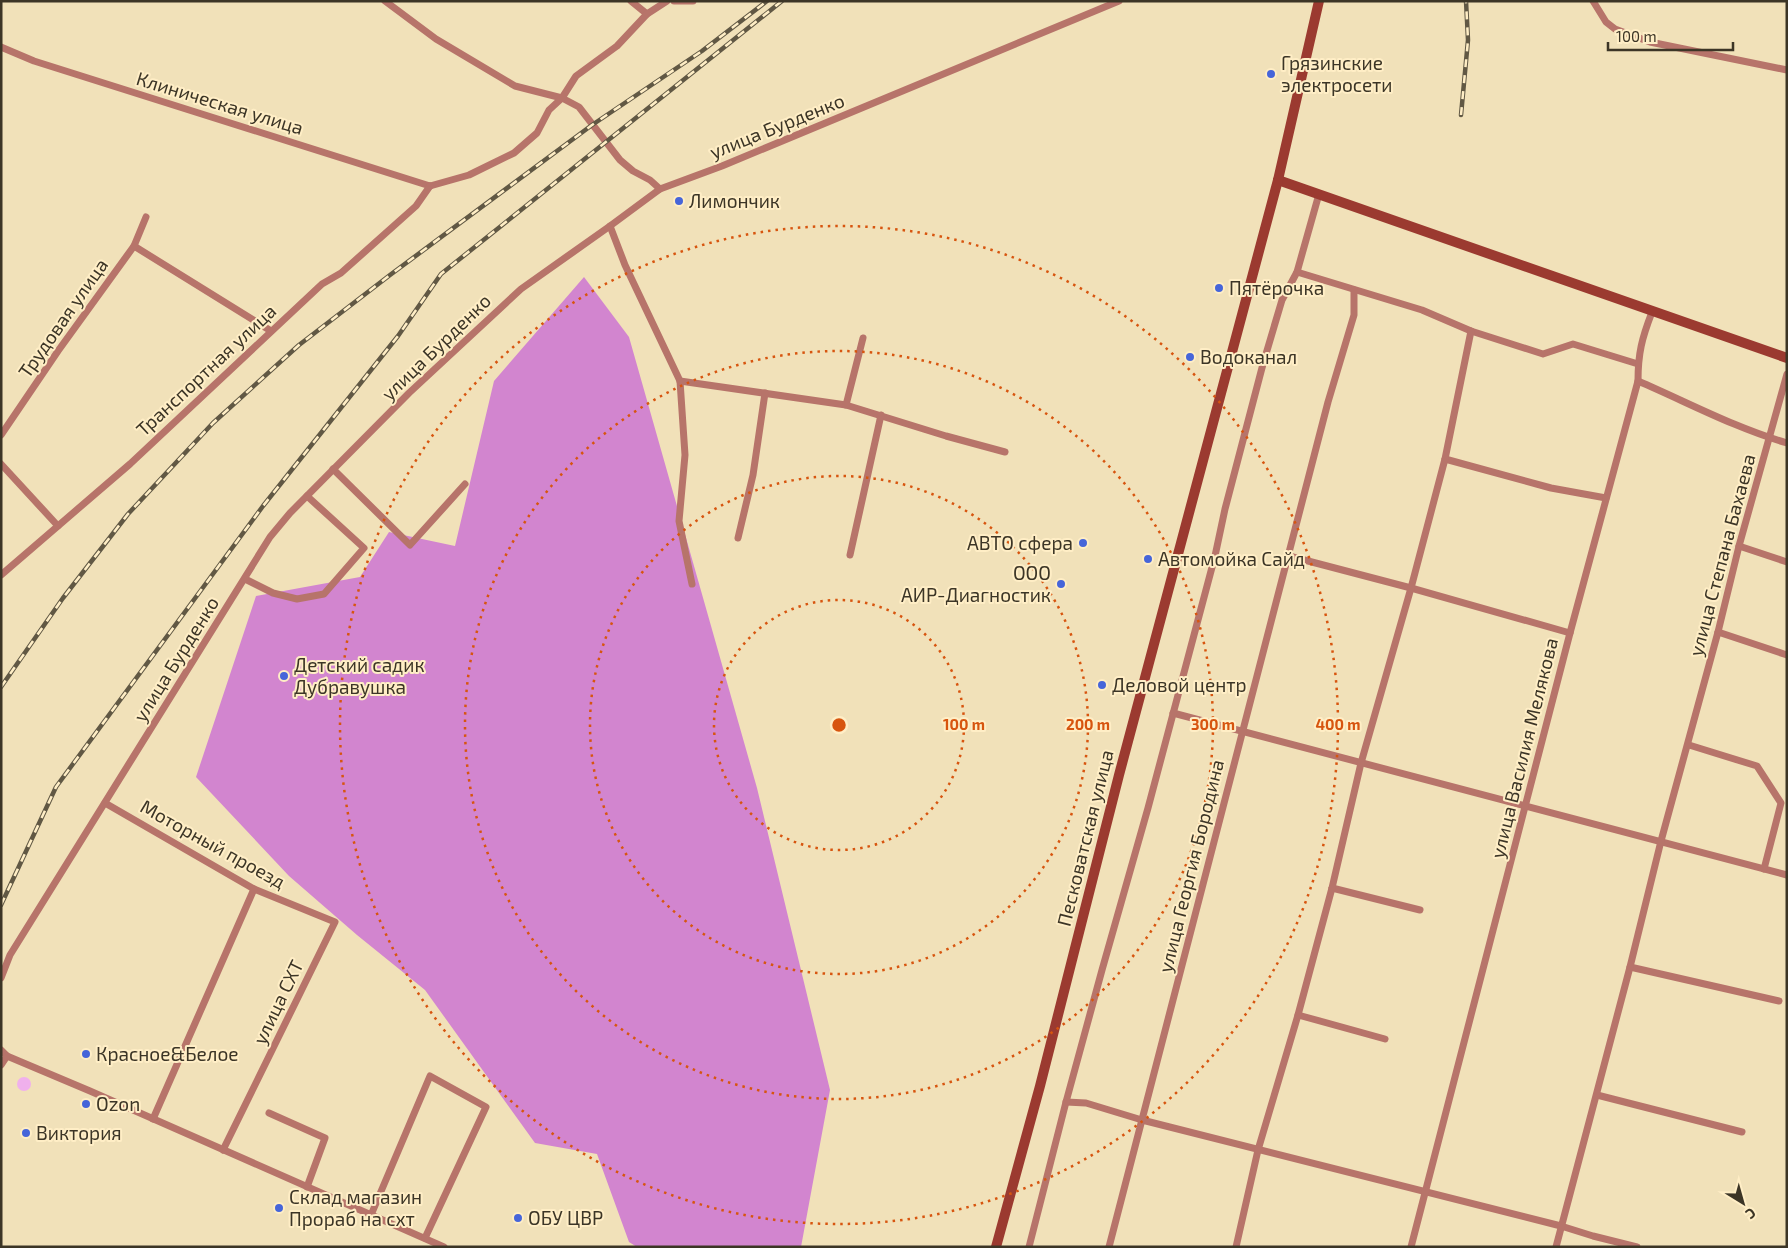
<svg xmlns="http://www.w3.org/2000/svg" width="1788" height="1248" viewBox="0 0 1788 1248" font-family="'Exo 2',sans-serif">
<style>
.green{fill:#f0b0ec}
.forest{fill:#d285cf}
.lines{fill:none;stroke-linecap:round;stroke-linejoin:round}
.street{stroke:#b7746a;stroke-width:7}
.secondary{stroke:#9b3a30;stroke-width:10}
.rail-casing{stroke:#615844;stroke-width:4.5}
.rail{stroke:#ffeec6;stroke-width:2.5;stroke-dasharray:8;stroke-linecap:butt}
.ring{fill:none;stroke:#d7550f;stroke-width:2.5;stroke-dasharray:2.5 5}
.poi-dot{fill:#4665d9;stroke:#ffeec6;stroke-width:2}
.labels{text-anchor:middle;stroke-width:4;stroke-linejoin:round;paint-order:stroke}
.poi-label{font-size:19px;fill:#3c3526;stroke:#ffeec6;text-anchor:start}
.street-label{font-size:19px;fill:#3c3526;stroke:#ffeec6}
.centre{fill:#d7550f;stroke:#ffeec6;stroke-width:2.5}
.ring-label{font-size:15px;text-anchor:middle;font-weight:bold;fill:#d7550f;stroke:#ffeec6;stroke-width:4;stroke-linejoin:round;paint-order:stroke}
</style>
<rect width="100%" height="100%" fill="#f1e1b9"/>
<circle class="green" cx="24" cy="1084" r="7"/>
<polygon class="forest" points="584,277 629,337 757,788 830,1090 801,1247 637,1247 629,1242 597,1154 535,1143 425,990 357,935 289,876 196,777 256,596 360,577 389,532 455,546 494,381"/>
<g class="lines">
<g class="street">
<polyline points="385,1 436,39 515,86 562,98 579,107 620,160 633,171 650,180 660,189"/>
<polyline points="631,1 647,14"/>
<polyline points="674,1 693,1"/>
<polyline points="1593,1 1606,22 1615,29 1650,42 1787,70"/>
<polyline points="1,47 34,61 430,186"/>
<polyline points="430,186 469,175 514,153 537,133 549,110 562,98 576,76 617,46 647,14 667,1"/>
<polyline points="610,226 625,265 680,381 685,455 679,521 692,584"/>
<polyline points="134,246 271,331"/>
<polyline points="1297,272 1422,310 1471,331 1543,354 1573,344 1638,364"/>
<polyline points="680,381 846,405 946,436 1005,452"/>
<path d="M1638,381C1687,402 1735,428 1787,443"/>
<polyline points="846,405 863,338"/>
<polyline points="1,435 58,351 134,246 146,217"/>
<polyline points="1445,459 1551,488 1606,498"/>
<polyline points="1,464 58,526"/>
<polyline points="333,469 410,545 465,484"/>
<polyline points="738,538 753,475 765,393"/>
<polyline points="1739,546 1787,562"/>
<polyline points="850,555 881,415"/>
<polyline points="1289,556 1411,588 1570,633"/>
<polyline points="1,575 130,464 322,284 341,273 416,206 430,186"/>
<polyline points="245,579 273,593 297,599 324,594 364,548 307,496"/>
<polyline points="1718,632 1787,655"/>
<polyline points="1173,713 1787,875"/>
<polyline points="1689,745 1757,766 1781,803 1764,869"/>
<polyline points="105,803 254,889 335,922 223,1150"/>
<polyline points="1332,888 1420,910"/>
<polyline points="1630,967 1779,1001"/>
<polyline points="1,978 10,955 270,537 290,513 409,393 521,289 610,226 660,189 722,166 1119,1"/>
<polyline points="1298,1015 1385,1039"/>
<polyline points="1,1050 7,1056 90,1091 444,1247"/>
<polyline points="1,1065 7,1056"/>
<polyline points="1597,1095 1742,1132"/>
<polyline points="1066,1102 1086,1103 1142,1120 1561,1226 1593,1236 1637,1247"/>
<polyline points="269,1113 325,1138 307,1187"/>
<polyline points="153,1119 254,889"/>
<polyline points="371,1215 430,1076 486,1107 425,1238"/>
<polyline points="1029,1247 1066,1102 1102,970 1148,808 1215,556 1225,509 1263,364 1282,300 1297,272 1319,194"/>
<polyline points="1109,1247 1328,402 1354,315 1354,290"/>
<polyline points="1236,1247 1258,1150 1298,1015 1332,888 1361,763 1411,588 1445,459 1471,331"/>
<path d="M1411,1247L1570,633L1638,381C1638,353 1642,338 1652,312"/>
<polyline points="1556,1247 1630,967 1661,841 1718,632 1739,546 1787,374"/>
</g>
<g class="secondary">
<polyline points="1278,180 1787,358"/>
<polyline points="996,1247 1040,1086 1119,775 1278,180 1319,1"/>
</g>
<defs>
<g id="rail">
<polyline points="1461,115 1468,40 1466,1"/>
<polyline points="1,687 63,598 128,514 213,423 299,345 390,275 592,125 702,51 767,1"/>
<polyline points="1,905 56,787 263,506 398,336 441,274 782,1"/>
</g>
</defs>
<use href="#rail" class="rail-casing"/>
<use href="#rail" class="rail"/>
</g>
<g class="ring">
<circle cx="839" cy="725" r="125"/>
<circle cx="839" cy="725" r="249"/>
<circle cx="839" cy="725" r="374"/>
<circle cx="839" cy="725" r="499"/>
</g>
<g class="poi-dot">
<circle cx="1271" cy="74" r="5"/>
<circle cx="679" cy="201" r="5"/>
<circle cx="1219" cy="288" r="5"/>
<circle cx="1190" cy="357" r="5"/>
<circle cx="1083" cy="543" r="5"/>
<circle cx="1148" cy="559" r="5"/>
<circle cx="1061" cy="584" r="5"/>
<circle cx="284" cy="676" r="5"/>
<circle cx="1102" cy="685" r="5"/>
<circle cx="86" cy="1054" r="5"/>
<circle cx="86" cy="1104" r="5"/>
<circle cx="26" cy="1133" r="5"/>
<circle cx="279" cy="1208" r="5"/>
<circle cx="518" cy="1218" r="5"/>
</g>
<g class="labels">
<g class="poi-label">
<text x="1281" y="70">Грязинские<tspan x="1281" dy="22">электросети</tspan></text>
<text x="689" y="208">Лимончик</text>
<text x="1229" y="295">Пятёрочка</text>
<text x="1200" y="364">Водоканал</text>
<text x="1073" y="550" text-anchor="end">АВТО сфера</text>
<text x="1158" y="566">Автомойка Сайд</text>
<text x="1051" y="580" text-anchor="end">ООО<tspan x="1051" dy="22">АИР-Диагностик</tspan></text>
<text x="294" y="672">Детский садик<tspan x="294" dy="22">Дубравушка</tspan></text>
<text x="1112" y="692">Деловой центр</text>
<text x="96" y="1061">Красное&amp;Белое</text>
<text x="96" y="1111">Ozon</text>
<text x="36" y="1140">Виктория</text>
<text x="289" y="1204">Склад магазин<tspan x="289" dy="22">Прораб на схт</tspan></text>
<text x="528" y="1225">ОБУ ЦВР</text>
</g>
<g class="street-label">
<text transform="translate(220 103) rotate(17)" y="7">Клиническая улица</text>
<text transform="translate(777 126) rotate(-22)" y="7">улица Бурденко</text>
<text transform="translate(63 318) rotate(-55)" y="7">Трудовая улица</text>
<text transform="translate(436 347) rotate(-44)" y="7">улица Бурденко</text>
<text transform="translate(206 370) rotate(-43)" y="7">Транспортная улица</text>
<text transform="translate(1722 555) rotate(-75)" y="7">улица Степана Бахаева</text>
<text transform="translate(176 659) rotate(-58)" y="7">улица Бурденко</text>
<text transform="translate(1524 748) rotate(-76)" y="7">улица Василия Мелякова</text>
<text transform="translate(1085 838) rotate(-76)" y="7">Песковатская улица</text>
<text transform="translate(213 844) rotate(29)" y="7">Моторный проезд</text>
<text transform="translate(1191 866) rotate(-76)" y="7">улица Георгия Бородина</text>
<text transform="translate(278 1002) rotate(-64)" y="7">улица СХТ</text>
</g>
</g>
<circle cx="839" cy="725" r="8" class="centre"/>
<g class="ring-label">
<text x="964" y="730">100 m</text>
<text x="1088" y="730">200 m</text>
<text x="1213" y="730">300 m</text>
<text x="1338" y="730">400 m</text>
</g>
<rect width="1788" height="1248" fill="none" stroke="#3c3526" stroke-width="5"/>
<g transform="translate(1743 1203) rotate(143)" stroke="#ffeec6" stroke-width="4" paint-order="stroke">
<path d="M0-4L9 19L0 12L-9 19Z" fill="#3c3526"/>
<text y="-8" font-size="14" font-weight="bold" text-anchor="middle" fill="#3c3526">С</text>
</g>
<path d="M1608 42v8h125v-8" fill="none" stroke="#3c3526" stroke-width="2.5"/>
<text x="1616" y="42" font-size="15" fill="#3c3526" stroke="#ffeec6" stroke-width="4" paint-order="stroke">100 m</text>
</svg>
